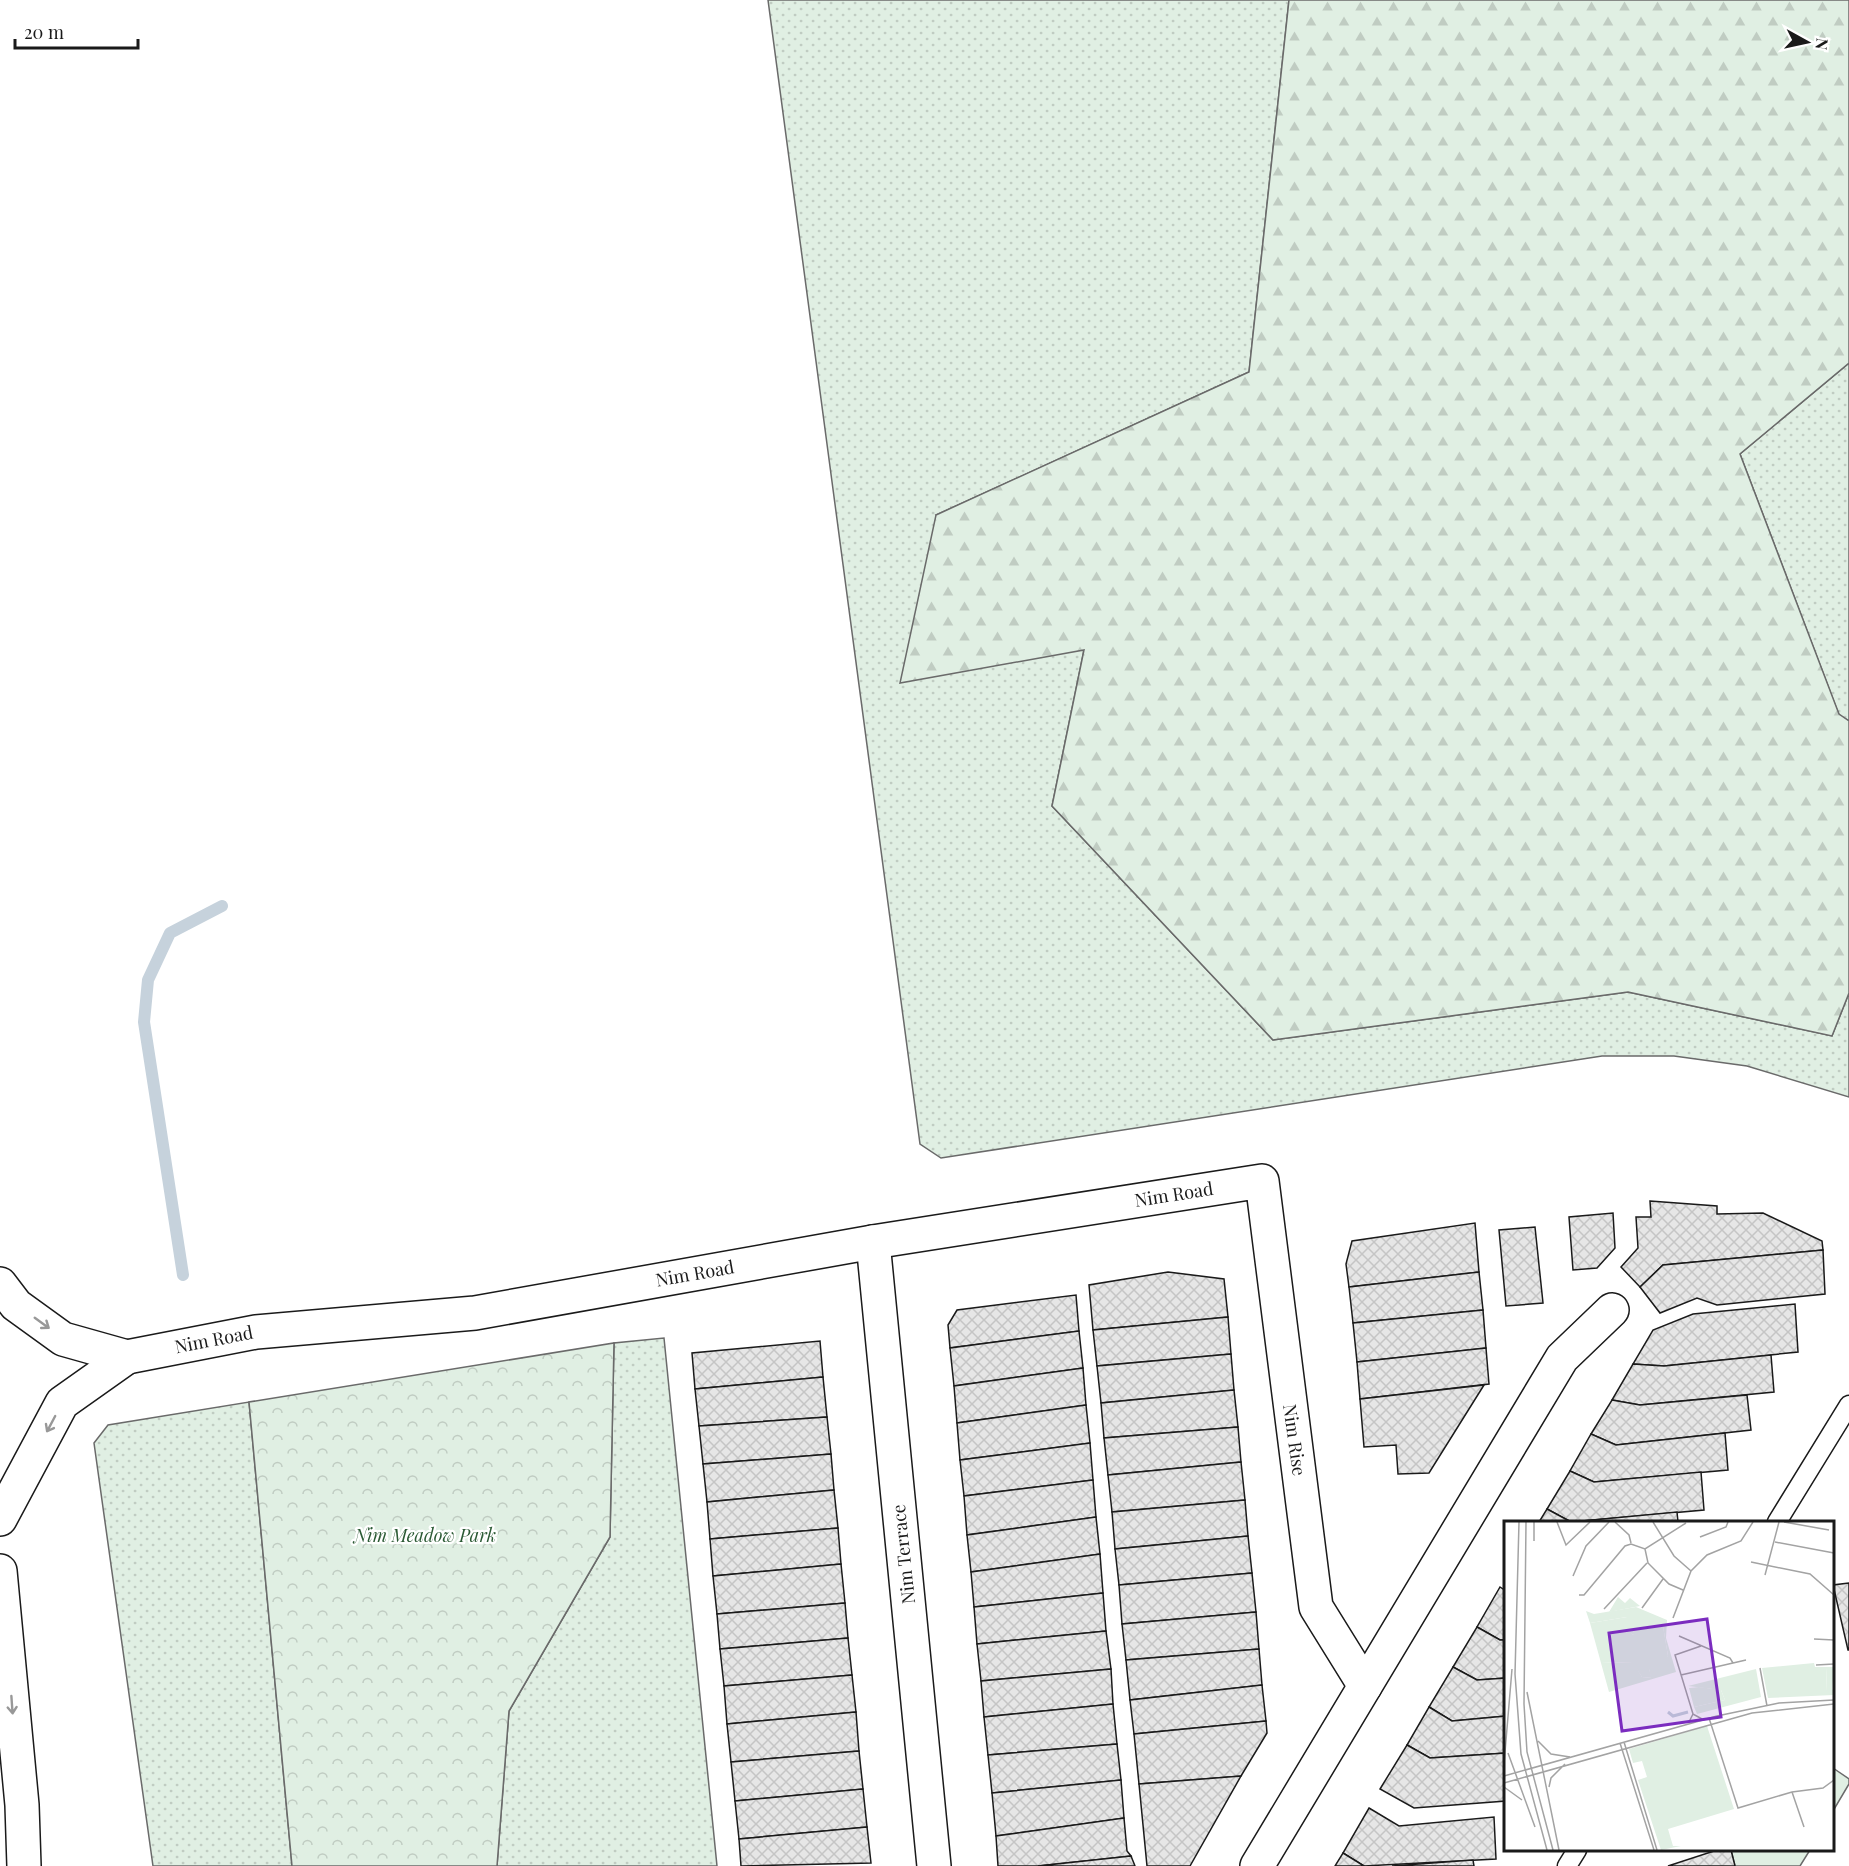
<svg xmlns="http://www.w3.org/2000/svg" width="1849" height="1866" viewBox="0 0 1849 1866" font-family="'Playfair Display',serif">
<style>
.grass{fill:url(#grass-dots);stroke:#6a6a6a;stroke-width:1.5}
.forest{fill:url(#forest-firs);stroke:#6a6a6a;stroke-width:1.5}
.park{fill:url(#park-crowns);stroke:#6a6a6a;stroke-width:1.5}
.pitch{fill:#e0efe3;stroke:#6a6a6a;stroke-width:1.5}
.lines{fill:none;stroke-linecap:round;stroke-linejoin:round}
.stream{stroke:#c6d2dc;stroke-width:12}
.building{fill:url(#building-cross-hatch);stroke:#1a1a1a;stroke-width:1.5}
.lane-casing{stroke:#1a1a1a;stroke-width:21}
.street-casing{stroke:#1a1a1a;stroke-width:36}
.primary-casing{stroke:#1a1a1a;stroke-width:36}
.lane{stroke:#fff;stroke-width:18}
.street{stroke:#fff;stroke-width:33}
.primary{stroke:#fff;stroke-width:33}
.oneway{stroke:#989898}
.labels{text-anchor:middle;stroke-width:4.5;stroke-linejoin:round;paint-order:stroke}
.street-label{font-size:18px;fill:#1a1a1a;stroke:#fff}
.park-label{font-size:18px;font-style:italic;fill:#2b5a34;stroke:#fff}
.inset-river{fill:none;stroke:#c6d2dc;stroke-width:3}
.inset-road{fill:none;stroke:#a3a3a3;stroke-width:1.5}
.view{fill:#7b2cbf;fill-opacity:0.15;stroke:#7b2cbf;stroke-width:3}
.inset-edge{fill:none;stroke:#1a1a1a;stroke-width:3}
</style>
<defs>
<pattern id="grass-dots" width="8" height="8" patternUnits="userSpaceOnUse" patternTransform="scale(1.5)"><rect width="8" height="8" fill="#e0efe3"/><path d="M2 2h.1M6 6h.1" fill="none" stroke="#c0ccc2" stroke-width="1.8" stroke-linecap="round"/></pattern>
<pattern id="forest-firs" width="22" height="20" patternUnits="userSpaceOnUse" patternTransform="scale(1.5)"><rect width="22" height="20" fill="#e0efe3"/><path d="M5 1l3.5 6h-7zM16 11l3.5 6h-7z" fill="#c0ccc2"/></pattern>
<pattern id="park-crowns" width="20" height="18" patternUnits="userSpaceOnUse" patternTransform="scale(1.5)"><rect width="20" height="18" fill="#e0efe3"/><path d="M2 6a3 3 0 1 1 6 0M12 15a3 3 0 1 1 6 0" fill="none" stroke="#c0ccc2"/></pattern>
<pattern id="building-cross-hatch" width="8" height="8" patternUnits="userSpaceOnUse" patternTransform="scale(1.5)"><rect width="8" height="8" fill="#e6e6e6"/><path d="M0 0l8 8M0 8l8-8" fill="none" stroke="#c5c5c5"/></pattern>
</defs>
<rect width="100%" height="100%" fill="#fff"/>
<g class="grass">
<polygon points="768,0 1289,0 1249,372 936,515 1084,650 1052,806 1273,1040 1628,992 1832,1036 1849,993 1849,1097 1747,1066 1674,1056 1602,1056 941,1158 920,1144"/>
<polygon points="1849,363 1849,721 1839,715 1740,454"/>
<polygon points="664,1338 717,1866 497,1866 509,1711 610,1537 614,1343"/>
<polygon points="249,1402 292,1866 153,1866 94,1443 108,1425"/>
</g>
<polygon class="forest" points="1289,0 1849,0 1849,363 1740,454 1839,714 1849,721 1849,993 1832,1036 1628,992 1273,1040 1052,806 1084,650 900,683 936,515 1249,372"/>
<polygon class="park" points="614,1343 610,1537 509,1711 497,1866 292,1866 249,1402"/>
<g class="pitch">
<polygon points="1833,1768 1849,1779 1849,1784 1833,1811"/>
<polygon points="1731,1850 1810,1850 1800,1866 1735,1866"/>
</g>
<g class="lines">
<polyline class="stream" points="183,1275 144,1022 148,980 170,933 222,906"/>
</g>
<g class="building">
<polygon points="1650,1201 1717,1206 1717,1214 1763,1213 1822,1241 1823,1250 1663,1265 1640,1287 1621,1267 1638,1248 1636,1217 1651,1217"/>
<polygon points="1613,1213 1615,1248 1597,1268 1573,1270 1569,1217"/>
<polygon points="1475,1223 1479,1272 1349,1287 1346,1264 1352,1241"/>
<polygon points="1535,1227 1543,1303 1506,1306 1499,1230"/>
<polygon points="1823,1250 1825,1294 1717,1305 1697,1298 1660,1313 1640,1287 1663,1265"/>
<polygon points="1168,1272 1224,1279 1228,1317 1093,1330 1089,1285"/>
<polygon points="1479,1272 1483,1310 1353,1323 1349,1287"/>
<polygon points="1076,1295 1079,1331 950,1348 948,1325 957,1310"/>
<polygon points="1795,1304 1798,1352 1664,1366 1633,1364 1653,1330 1693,1314"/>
<polygon points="1483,1310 1486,1348 1357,1362 1353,1323"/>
<polygon points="1228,1317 1231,1354 1097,1366 1093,1330"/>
<polygon points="1079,1331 1083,1368 954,1386 950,1348"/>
<polygon points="820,1341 823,1377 695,1389 692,1353"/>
<polygon points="1486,1348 1489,1384 1360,1399 1357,1362"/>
<polygon points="1231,1354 1234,1390 1101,1403 1097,1366"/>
<polygon points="1771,1355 1774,1392 1640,1405 1612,1400 1633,1364 1664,1366"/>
<polygon points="1083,1368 1086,1405 957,1423 954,1386"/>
<polygon points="823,1377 827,1417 699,1426 695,1389"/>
<polygon points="1484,1385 1429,1473 1398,1474 1396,1445 1364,1447 1360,1399"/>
<polygon points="1234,1390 1238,1427 1104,1438 1101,1403"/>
<polygon points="1747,1395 1751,1430 1616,1445 1591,1434 1612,1400 1640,1405"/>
<polygon points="1086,1405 1090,1443 960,1460 957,1423"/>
<polygon points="827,1417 831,1454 703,1464 699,1426"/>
<polygon points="1238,1427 1241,1462 1108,1475 1104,1438"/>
<polygon points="1725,1433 1728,1470 1594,1482 1570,1471 1591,1434 1616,1445"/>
<polygon points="1090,1443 1093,1480 964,1496 960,1460"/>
<polygon points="831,1454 834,1490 707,1502 703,1464"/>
<polygon points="1241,1462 1245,1500 1112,1512 1108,1475"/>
<polygon points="1570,1471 1594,1482 1701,1472 1704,1510 1571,1522 1547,1509"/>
<polygon points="1093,1480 1096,1517 967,1535 964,1496"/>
<polygon points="834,1490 838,1528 710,1539 707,1502"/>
<polygon points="1245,1500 1248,1536 1115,1549 1112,1512"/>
<polygon points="1547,1509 1571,1522 1677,1512 1678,1522 1539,1522"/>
<polygon points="1096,1517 1100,1554 971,1572 967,1535"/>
<polygon points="838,1528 841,1564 713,1576 710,1539"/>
<polygon points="1248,1536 1252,1573 1119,1585 1115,1549"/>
<polygon points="1100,1554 1103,1593 974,1607 971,1572"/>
<polygon points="841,1564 845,1603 717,1614 713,1576"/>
<polygon points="1252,1573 1256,1612 1122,1624 1119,1585"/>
<polygon points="1849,1583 1849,1650 1848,1650 1833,1585"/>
<polygon points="1500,1587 1506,1591 1506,1640 1500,1640 1477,1627"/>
<polygon points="1103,1593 1106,1631 977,1644 974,1607"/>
<polygon points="845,1603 848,1638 720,1649 717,1614"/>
<polygon points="1256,1612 1259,1649 1126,1660 1122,1624"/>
<polygon points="1477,1627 1500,1640 1506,1640 1506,1678 1477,1680 1453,1667"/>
<polygon points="1106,1631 1111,1669 981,1681 977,1644"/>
<polygon points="848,1638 852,1675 724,1686 720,1649"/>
<polygon points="1259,1649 1262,1685 1130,1700 1126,1660"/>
<polygon points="1453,1667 1477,1680 1506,1678 1506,1716 1452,1721 1429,1707"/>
<polygon points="1111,1669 1113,1704 984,1717 981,1681"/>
<polygon points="852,1675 856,1712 727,1724 724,1686"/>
<polygon points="1262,1685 1266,1721 1134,1734 1130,1700"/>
<polygon points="1113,1704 1117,1744 988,1755 984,1717"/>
<polygon points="1429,1707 1452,1721 1506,1716 1506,1753 1430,1758 1407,1745"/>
<polygon points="856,1712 859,1751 731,1762 727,1724"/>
<polygon points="1266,1721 1267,1733 1241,1776 1139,1784 1134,1734"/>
<polygon points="1117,1744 1121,1780 992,1793 988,1755"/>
<polygon points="1407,1745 1430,1758 1506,1753 1506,1801 1414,1808 1380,1789"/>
<polygon points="859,1751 863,1789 735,1801 731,1762"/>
<polygon points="1241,1776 1190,1866 1147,1866 1139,1784"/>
<polygon points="1121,1780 1124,1818 996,1836 992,1793"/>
<polygon points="863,1789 867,1827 739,1839 735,1801"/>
<polygon points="1369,1808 1399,1826 1494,1817 1496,1859 1364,1866 1343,1853"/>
<polygon points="1124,1818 1127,1851 1131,1856 1038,1866 998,1866 996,1836"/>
<polygon points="867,1827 871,1863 741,1866 739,1839"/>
<polygon points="1717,1850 1731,1850 1735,1866 1668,1866"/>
<polygon points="1343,1853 1364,1866 1335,1866"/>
<polygon points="1131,1856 1135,1866 1038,1866"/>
<polygon points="1473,1860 1474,1866 1392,1866"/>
</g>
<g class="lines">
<defs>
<g id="lane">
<polyline points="1777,1522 1849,1405"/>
<polyline points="1567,1866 1577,1850"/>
</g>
<g id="street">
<polyline points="873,1242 934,1866"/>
<polyline points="0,1284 16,1305 63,1339 127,1357 62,1403 0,1519"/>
<polyline points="127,1357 256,1332 475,1313 873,1242 1262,1181 1316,1607 1365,1686"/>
<polyline points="1257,1866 1562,1358 1612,1310"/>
</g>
<polyline id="primary" points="0,1571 22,1805 24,1866"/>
</defs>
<use href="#lane" class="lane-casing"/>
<use href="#street" class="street-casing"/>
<use href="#primary" class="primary-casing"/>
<use href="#lane" class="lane"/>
<use href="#street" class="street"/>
<use href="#primary" class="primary"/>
</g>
<defs><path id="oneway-shaft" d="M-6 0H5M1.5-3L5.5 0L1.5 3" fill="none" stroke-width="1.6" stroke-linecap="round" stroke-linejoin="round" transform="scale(1.5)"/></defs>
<g class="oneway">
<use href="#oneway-shaft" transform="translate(42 1323) rotate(36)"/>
<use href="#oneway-shaft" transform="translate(51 1424) rotate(118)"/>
<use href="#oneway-shaft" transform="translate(12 1705) rotate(86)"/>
</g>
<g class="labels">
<g class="street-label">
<text transform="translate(1174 1195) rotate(-9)" y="6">Nim Road</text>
<text transform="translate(695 1274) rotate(-10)" y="6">Nim Road</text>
<text transform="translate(214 1340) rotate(-11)" y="6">Nim Road</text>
<text transform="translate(1294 1440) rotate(82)" y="6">Nim Rise</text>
<text transform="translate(904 1554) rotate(-96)" y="6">Nim Terrace</text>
</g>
<g class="park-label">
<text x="425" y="1542">Nim Meadow Park</text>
</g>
</g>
<g transform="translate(1504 1521)">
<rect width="330" height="330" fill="#fff"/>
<path d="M132,86L163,99L162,117L172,151L105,171L97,142L129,141L138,156L147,157L145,148L164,135L159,105L142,107L129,114L121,107L123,96L86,102L82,90L90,93ZM310,142L311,146H322L323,171L330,168V174L264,177L258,147ZM252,148L257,176L193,193L190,186L221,179L217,169L184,165ZM203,205L230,288L164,308L169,325H177L157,329L134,259L143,256L138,240L129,242L125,228Z" fill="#e0efe3"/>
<path d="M123,96L130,99L122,107L129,114L145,102L159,105L164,135L153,148H145L148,157L138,156L128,141L97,142L86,102Z" fill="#e0efe3"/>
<path d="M114,76L121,82L126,77L136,85L105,91ZM322,146H330L328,172L323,171ZM195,166L217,169L221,179L190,186L185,167Z" fill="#e0efe3"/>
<path class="inset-river" d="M164,191L169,195L184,191"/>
<path class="inset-road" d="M15,1L11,153L17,233L43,329M22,1L20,183L23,231L49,329M30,1V20M53,1L62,24L86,1M111,1L125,14L127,22M149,1L170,35L187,50M280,1L325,9M196,16L222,6L224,1M271,21L330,32M141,28L144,42L165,63L179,69M247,41L306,53L330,74M261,54L275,1M69,55L82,25L105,1M75,74H80L121,25L127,23L141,28L182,2M138,87L159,58M100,88L143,42M169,97L187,50L203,34L237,20L249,1M175,115L226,137L229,142M310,118L330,119M312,144L330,143M256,147L263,185M177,154L242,139M23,171L55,329M189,193L171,134L197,125M205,197L234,287L288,271L319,267L330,259M185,201L189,193L198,198M34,220L47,233L66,236M120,221L153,329M116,222L150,329M4,232L31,306M0,243L8,148M0,255L213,195L275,182L330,179M0,262L248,192L330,183M0,266L18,279M45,266L47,257L61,243M288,271L300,306"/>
<path class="view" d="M203,98L217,196L118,210L105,112Z"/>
<rect width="330" height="330" class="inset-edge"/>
</g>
<g transform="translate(1807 42) rotate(98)" stroke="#ffffff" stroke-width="4.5" paint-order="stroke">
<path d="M0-4.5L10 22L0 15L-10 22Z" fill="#1a1a1a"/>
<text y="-9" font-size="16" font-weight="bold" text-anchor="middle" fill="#1a1a1a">N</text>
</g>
<path d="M15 39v9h123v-9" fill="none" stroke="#1a1a1a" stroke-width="3"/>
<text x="24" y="39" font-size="18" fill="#1a1a1a" stroke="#ffffff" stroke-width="4.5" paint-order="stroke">20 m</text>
</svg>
